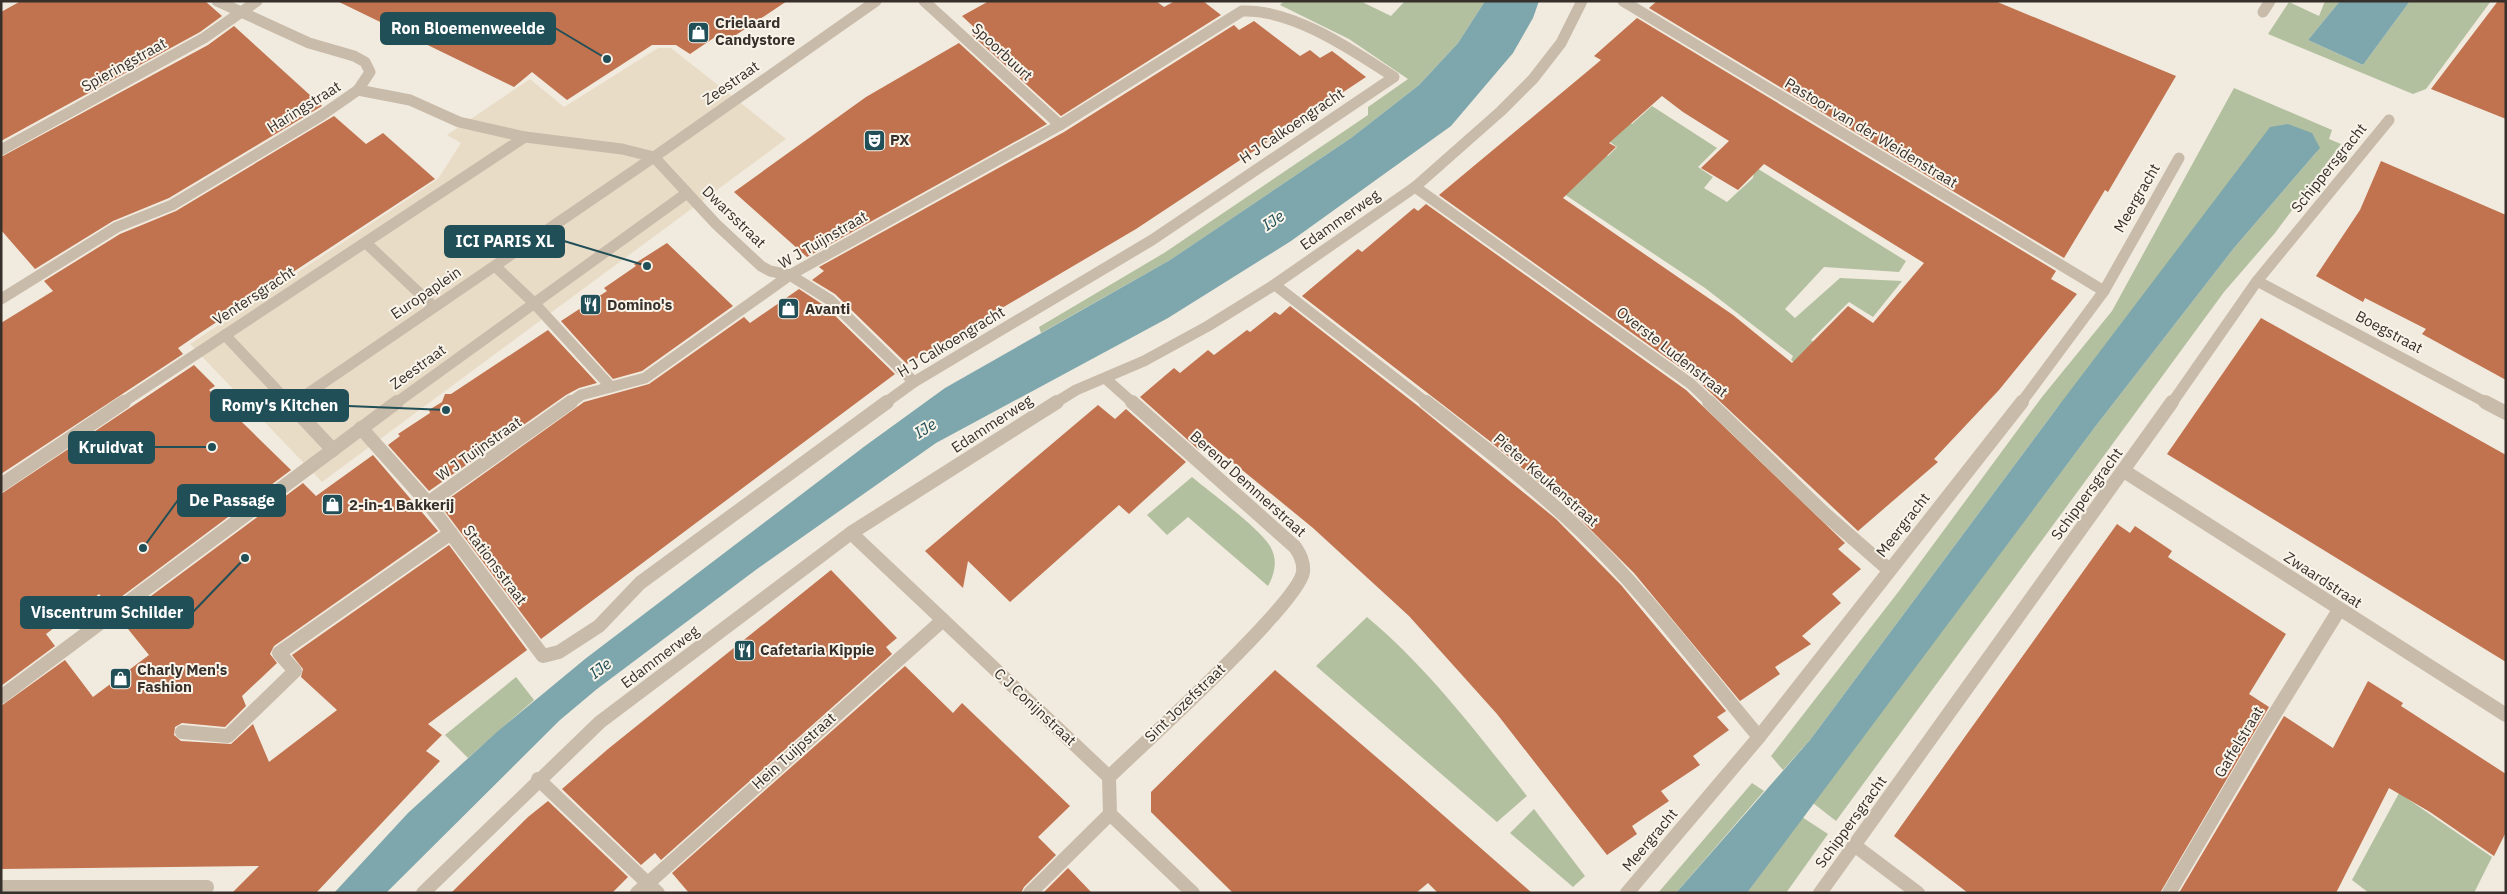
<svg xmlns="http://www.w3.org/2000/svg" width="2507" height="894" viewBox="0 0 2507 894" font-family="'IBM Plex Sans',sans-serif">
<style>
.green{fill:#b2c09f}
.plaza{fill:#e9dcc6}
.water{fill:#7ea7ad}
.building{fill:#c0734e;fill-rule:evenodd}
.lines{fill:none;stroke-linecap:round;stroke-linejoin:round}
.lane{stroke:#c9bbaa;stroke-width:14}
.street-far1{stroke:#c9bbaa;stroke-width:11}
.street{stroke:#c9bbaa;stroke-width:14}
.labels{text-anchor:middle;stroke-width:4;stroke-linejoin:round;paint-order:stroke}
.poi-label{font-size:15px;font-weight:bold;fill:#372f2a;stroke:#f9f4ea;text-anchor:start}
.street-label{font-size:15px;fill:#372f2a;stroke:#f9f4ea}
.water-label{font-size:16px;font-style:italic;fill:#214f57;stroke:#f9f4ea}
.leader{fill:none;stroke:#214f57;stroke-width:2}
.callout-dot{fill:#214f57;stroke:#f9f4ea;stroke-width:2}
.callout{fill:#214f57;stroke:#214f57;stroke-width:2}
.callout-label{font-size:16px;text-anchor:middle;font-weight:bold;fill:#fff}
</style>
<rect width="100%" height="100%" fill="#f1eade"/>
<g class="green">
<polygon points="1284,1 1360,1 1391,16 1405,1 1485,1 1458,43 1419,85 1351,138 1170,260 1041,333 1039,327 1164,253 1368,115 1368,107 1408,79 1349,39 1280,5"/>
<polygon points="2325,1 2340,1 2308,40 2363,65 2410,1 2491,1 2426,89 2413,94 2268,34 2289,2 2319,16"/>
<polygon points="2234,88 2332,130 2329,139 2341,144 2275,233 2224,292 1836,821 1813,803 2095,427 2234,248 2320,148 2057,408 1810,740 1783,770 1771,756 1899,591 2042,397 2112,311"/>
<polygon points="1652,106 1717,148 1698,167 1713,177 1704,188 1727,202 1753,178 1755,167 1906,261 1899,272 1824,267 1785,309 1795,318 1840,278 1902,281 1873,317 1849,302 1811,340 1830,353 1861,420 1791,360 1793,356 1705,288 1561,192 1595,148 1608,156 1617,147 1603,137 1624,119 1632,124"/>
<path d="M1192,477C1212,494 1257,526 1270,546C1278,559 1275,574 1268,586L1188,517L1167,535L1147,515Z"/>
<path d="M1367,617C1429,669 1477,733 1527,796L1497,822L1316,666Z"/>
<polygon points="516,677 534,700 468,758 445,735"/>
<polygon points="1752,783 1764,791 1676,893 1658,893"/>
<polygon points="2399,793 2492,857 2474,893 2369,893 2352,880"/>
<polygon points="1534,809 1585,876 1573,887 1510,833"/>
<polygon points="1802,817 1828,834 1786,893 1747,893"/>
</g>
<polygon class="plaza" points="658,48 671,48 786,139 322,482 190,344 438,179 461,143 447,135 530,79 564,107"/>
<g class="water">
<polygon points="1485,1 1539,1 1533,18 1513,53 1451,126 1291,241 1168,318 936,443 757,569 597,689 560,720 386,893 334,893 408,813 498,731 585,659 865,446 945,388 1170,260 1351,138 1419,85 1458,43"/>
<polygon points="2340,1 2410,1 2363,65 2308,40"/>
<polygon points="2288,124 2312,133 2320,148 2234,248 2095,427 1747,893 1676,893 1810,740 2057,408 2270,127"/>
</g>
<g class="building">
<polygon points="21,1 205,1 222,16 200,32 1,141 1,12"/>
<polygon points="337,1 787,1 730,39 721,33 690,54 676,45 652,45 567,100 532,72 514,87"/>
<polygon points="989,1 1156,1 1164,7 1175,1 1203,1 1221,15 1061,116 972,35 978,31 962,16"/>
<polygon points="1657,1 1995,1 2176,76 2108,192 2105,190 2064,258 1649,8"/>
<polygon points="2498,1 2506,1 2506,119 2431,89"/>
<path d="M1637,18L2056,271L2051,279L2077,294L1999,390L1934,459L1938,462L1858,531L1695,378L1439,195L1601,60L1594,56ZM1662,96L1683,112L1729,141L1701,168L1738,190L1764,164L1924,263L1873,323L1848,306L1792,363L1733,315L1563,198L1616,147L1609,143Z"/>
<polygon points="1254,21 1300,56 1310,50 1320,58 1332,51 1366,77 1136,229 907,364 835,294 812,280 824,271 819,267 1064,132 1234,25 1239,30"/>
<polygon points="234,26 322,106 169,198 113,221 35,269 1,230 1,157 208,45"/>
<polygon points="959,43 1047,124 807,257 734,192 866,97"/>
<polygon points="334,116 366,144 383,133 435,179 200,333 178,348 183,354 1,474 1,323 53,291 44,281 120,234 176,211"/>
<polygon points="2381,161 2506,215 2506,380 2422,334 2426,329 2365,298 2363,302 2316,276 2360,210"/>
<polygon points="1426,204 1686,390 1845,543 1838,549 1861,569 1832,594 1841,603 1802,636 1811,644 1775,667 1780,674 1740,701 1634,573 1568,507 1491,442 1302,296 1358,249 1362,252 1414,208 1418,211"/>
<polygon points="667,243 733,306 642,371 613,379 561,321 607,291 604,288 636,266 634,264"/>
<polygon points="799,289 825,306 895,374 541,639 440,505 584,402 649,384 744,317 750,323"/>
<polygon points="1290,306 1418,406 1556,519 1621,585 1726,711 1717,717 1729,730 1693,756 1700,765 1661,791 1669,801 1632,826 1637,834 1607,855 1497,714 1409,616 1313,528 1208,442 1199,450 1140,397 1174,368 1180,373 1208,350 1214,355 1247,330 1250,332 1275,312 1280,315"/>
<polygon points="2261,318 2506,455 2506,662 2167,454"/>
<polygon points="548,330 597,383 579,388 566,395 429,491 388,445 400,436 398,434 430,413 429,410 442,402 445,394 451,394"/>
<polygon points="194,365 215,386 209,390 291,470 109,606 99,594 46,634 55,646 1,686 1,494"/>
<polygon points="1098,405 1115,419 1126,409 1186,462 1129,514 1119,505 1010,602 968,561 963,588 925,551"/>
<polygon points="373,455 438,531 274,646 270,654 277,663 242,696 246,706 225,727 182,723 175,727 174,735 181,741 231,744 253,724 269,762 337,710 301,677 303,669 292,655 449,545 527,650 428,724 442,735 426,751 440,761 316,893 232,893 259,866 1,869 1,706 65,660 93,697 149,655 120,619 303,483 316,496"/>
<polygon points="2117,524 2130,533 2135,526 2172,551 2168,557 2286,634 2249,694 2269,707 2160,893 1968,893 1894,836"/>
<polygon points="831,570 897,638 886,647 892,654 661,860 655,853 641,865 562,789 608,749"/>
<polygon points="905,666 953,713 962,703 1070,806 1038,837 1056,855 1024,887 1021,893 689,893 672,873"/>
<polygon points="1275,670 1403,780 1532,893 1438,893 1428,883 1416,893 1233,893 1151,812 1151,792"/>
<polygon points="2368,681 2403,703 2401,706 2506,774 2506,832 2494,856 2430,812 2389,788 2336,893 2179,893 2284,716 2333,748"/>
<polygon points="548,801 628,877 612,893 451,893 528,817"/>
<polygon points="1068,868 1092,893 1043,893"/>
</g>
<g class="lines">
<g class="lane">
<polyline points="182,732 228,736 295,671 279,653 451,533"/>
<polyline points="538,779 658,893"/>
</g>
<g class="street-far1">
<polyline points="924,1 1060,125"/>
<polyline points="1623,1 2104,291"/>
<polyline points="2263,12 2270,1"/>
<polyline points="358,90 410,100 459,122 525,137 622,149 654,157"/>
<polyline points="1,150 204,38 257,1"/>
<polyline points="654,157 716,224 761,266 770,271 790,275 830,300 914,382"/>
<polyline points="1415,187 1691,384 1711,403"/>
<polyline points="366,243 434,307"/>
<polyline points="495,266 534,303 611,387"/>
<polyline points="2257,281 2487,403"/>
<polyline points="1275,285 1427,403"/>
<polyline points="1,299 117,227 172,205 322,115 358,90 370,72 365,62 354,56 309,43 217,1"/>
<polyline points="225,335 289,403"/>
<polyline points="1106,379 1133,403"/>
<polyline points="122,403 525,137"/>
<polyline points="294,403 654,157 876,1"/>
<polyline points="396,403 687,193"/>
<path d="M570,403L581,395L645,378L790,275L1060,125L1242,11C1293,9 1352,50 1394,77L1152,240L914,382L885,403"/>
<polyline points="1055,403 1076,390 1144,361 1208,326 1271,287 1415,187 1501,111 1533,79 1561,43 1582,1"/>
<polyline points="2021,403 2104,291 2179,158"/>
<polyline points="2172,403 2257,281 2389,120"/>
</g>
<g class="street">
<polyline points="288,402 333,450"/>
<path d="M1426,402C1479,443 1532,484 1580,530C1645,592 1701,668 1759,737"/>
<polyline points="1709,402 1825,514 1888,569"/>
<polyline points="2485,402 2506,413"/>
<polyline points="291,405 296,402"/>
<polyline points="361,428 428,503"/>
<polyline points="2124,471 2506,715"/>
<polyline points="1,485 124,402"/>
<polyline points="428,503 543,656 559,652 599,626 640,583 887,402"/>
<polyline points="428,503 571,402"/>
<polyline points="851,533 1109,777 1110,814 1193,893"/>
<polyline points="1,697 397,402"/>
<path d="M1109,777C1141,746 1299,603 1303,572C1304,563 1300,554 1295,547L1132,402"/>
<polyline points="1854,845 1918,893"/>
<polyline points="1,887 207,887"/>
<polyline points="423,893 600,722 851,533 1057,402"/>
<polyline points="637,893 943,620"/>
<polyline points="1030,893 1110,814"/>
<polyline points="1627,893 1759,737 2022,402"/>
<polyline points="1820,893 2172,402"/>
<polyline points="2169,893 2263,733 2339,610"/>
</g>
</g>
<defs>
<symbol id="shop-square" viewBox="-11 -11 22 22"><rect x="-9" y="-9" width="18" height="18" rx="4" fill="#214f57" stroke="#f9f4ea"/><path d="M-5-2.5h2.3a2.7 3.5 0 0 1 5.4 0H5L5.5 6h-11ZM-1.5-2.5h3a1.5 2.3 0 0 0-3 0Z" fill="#fff"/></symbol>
<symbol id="theatre-square" viewBox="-11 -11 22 22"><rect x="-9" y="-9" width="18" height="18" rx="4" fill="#214f57" stroke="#f9f4ea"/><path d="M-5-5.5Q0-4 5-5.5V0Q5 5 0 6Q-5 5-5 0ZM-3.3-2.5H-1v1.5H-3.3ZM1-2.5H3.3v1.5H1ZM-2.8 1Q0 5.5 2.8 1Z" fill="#fff"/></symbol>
<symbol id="restaurant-square" viewBox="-11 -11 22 22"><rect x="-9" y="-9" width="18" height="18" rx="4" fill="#214f57" stroke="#f9f4ea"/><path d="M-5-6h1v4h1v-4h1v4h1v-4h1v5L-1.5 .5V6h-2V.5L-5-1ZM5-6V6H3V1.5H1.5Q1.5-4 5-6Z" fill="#fff"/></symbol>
</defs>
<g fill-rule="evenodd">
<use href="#shop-square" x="686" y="20" width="25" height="25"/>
<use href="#theatre-square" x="862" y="128" width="25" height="25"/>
<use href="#restaurant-square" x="578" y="292" width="25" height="25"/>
<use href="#shop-square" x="776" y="296" width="25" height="25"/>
<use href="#shop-square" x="320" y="492" width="25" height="25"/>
<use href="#restaurant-square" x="732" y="638" width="25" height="25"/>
<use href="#shop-square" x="108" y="666" width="25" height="25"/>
</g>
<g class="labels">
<g class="poi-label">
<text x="715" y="28">Crielaard<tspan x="715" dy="17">Candystore</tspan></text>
<text x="890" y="145">PX</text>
<text x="607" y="310">Domino's</text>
<text x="805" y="314">Avanti</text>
<text x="349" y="510">2-in-1 Bakkerij</text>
<text x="760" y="655">Cafetaria Kippie</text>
<text x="137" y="675">Charly Men's<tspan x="137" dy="17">Fashion</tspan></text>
</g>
<g class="street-label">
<text transform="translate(1002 52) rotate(43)" y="5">Spoorbuurt</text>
<text transform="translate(124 65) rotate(-29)" y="5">Spieringstraat</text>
<text transform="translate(731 83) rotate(-35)" y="5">Zeestraat</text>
<text transform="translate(304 107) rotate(-32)" y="5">Haringstraat</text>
<text transform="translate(1292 126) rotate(-34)" y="5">H J Calkoengracht</text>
<text transform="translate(1871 133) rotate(31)" y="5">Pastoor van der Weidenstraat</text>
<text transform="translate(2329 168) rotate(-51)" y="5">Schippersgracht</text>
<text transform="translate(2137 198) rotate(-60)" y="5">Meergracht</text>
<text transform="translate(734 217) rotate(44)" y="5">Dwarsstraat</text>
<text transform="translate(1340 220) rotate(-35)" y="5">Edammerweg</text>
<text transform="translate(823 240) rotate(-30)" y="5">W J Tuijnstraat</text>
<text transform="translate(426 293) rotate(-34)" y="5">Europaplein</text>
<text transform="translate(254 296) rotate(-33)" y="5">Ventersgracht</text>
<text transform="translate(2389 332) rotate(28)" y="5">Boegstraat</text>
<text transform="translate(951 342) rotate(-31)" y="5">H J Calkoengracht</text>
<text transform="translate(1672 352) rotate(38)" y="5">Overste Ludenstraat</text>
<text transform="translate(418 367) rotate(-36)" y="5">Zeestraat</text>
<text transform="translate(992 424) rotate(-33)" y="5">Edammerweg</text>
<text transform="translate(479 449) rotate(-35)" y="5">W J Tuijnstraat</text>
<text transform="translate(1546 480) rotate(41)" y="5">Pieter Keukenstraat</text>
<text transform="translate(1248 484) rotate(42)" y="5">Berend Demmerstraat</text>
<text transform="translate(2087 494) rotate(-54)" y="5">Schippersgracht</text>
<text transform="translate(1903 525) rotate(-52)" y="5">Meergracht</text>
<text transform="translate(495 565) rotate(53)" y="5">Stationsstraat</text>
<text transform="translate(2323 580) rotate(33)" y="5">Zwaardstraat</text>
<text transform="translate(660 657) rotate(-37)" y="5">Edammerweg</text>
<text transform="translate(1185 703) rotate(-44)" y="5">Sint Jozefstraat</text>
<text transform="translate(1035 707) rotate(43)" y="5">C J Conijnstraat</text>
<text transform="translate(2239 742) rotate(-59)" y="5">Gaffelstraat</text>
<text transform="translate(794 751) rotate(-42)" y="5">Hein Tuijpstraat</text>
<text transform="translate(1851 822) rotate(-54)" y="5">Schippersgracht</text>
<text transform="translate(1650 840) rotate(-50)" y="5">Meergracht</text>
</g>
<g class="water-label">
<text transform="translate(1273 220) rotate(-34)" y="6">IJe</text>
<text transform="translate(925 428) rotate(-32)" y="6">IJe</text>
<text transform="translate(600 668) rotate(-37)" y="6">IJe</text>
</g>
</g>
<path class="leader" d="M607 59L555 28M647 266L564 241M446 410L348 406M212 447L154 447M143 548L178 500M245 558L193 612"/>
<g class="callout-dot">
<circle cx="607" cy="59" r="5"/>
<circle cx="647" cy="266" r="5"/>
<circle cx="446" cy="410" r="5"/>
<circle cx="212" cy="447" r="5"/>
<circle cx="143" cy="548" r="5"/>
<circle cx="245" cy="558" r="5"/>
</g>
<g class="callout">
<rect x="381" y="13" width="174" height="31" rx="5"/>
<rect x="445" y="226" width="119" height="31" rx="5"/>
<rect x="211" y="390" width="137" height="31" rx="5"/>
<rect x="69" y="432" width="85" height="31" rx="5"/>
<rect x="178" y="485" width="107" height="31" rx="5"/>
<rect x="21" y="597" width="172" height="31" rx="5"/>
</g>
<g class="callout-label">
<text x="468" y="34">Ron Bloemenweelde</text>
<text x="505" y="247">ICI PARIS XL</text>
<text x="280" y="411">Romy's Kitchen</text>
<text x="111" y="453">Kruidvat</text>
<text x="232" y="506">De Passage</text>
<text x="107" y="618">Viscentrum Schilder</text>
</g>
<rect width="2507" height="894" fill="none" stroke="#372f2a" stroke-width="5"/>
</svg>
